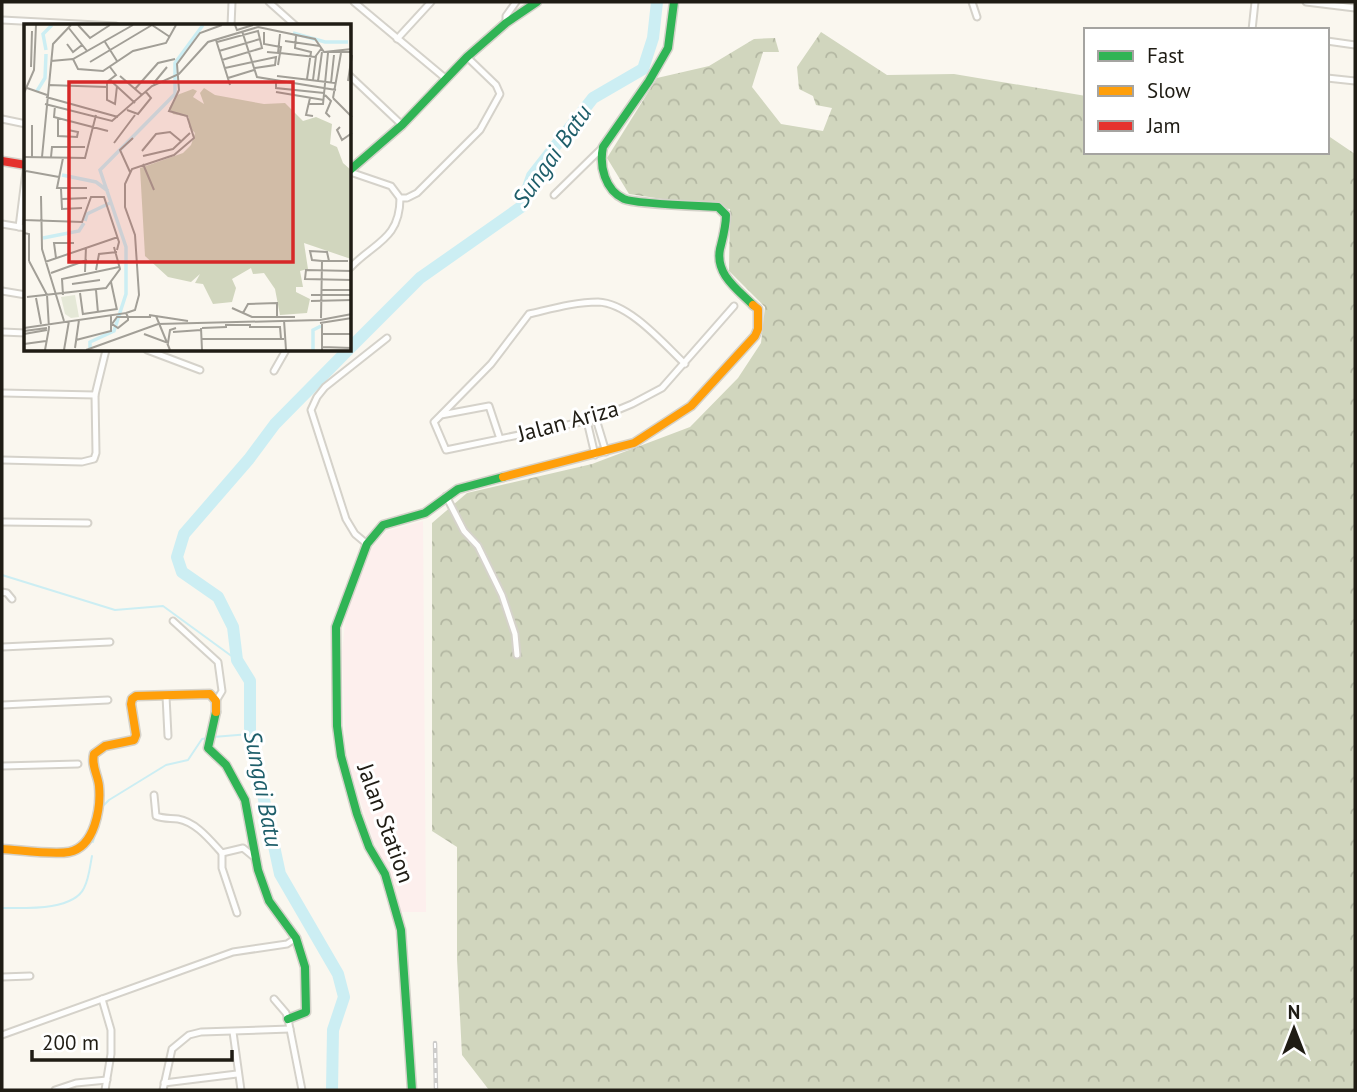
<svg xmlns="http://www.w3.org/2000/svg" width="1357" height="1092" viewBox="0 0 1357 1092" font-family="'PT Sans',sans-serif">
<style>
.industrial{fill:#fdefed}
.forest{fill:url(#forest-crowns)}
.lines{fill:none;stroke-linecap:round;stroke-linejoin:round}
.stream{stroke:#cceef3;stroke-width:2}
.river{stroke:#cceef3;stroke-width:12}
.street-casing{stroke:#d5d2ca;stroke-width:9}
.fast-casing{stroke:#d5d2ca;stroke-width:11}
.slow-casing{stroke:#d5d2ca;stroke-width:11}
.jam-casing{stroke:#d5d2ca;stroke-width:11}
.street{stroke:#fefefd;stroke-width:5}
.fast{stroke:#30b455;stroke-width:8}
.slow{stroke:#ff9f0a;stroke-width:8}
.jam{stroke:#e5322d;stroke-width:8}
.rail-casing{stroke:#cdccca;stroke-width:4.5}
.rail{stroke:#fff;stroke-width:2;stroke-dasharray:5;stroke-linecap:butt}
.labels{text-anchor:middle;stroke-width:6;stroke-linejoin:round;paint-order:stroke}
.street-label{font-size:23px;fill:#1f1c14;stroke:#fff}
.water-label{font-size:24px;font-style:italic;fill:#1e5e6a;stroke:#fff}
.inset-river{fill:none;stroke:#cceef3;stroke-width:3.5}
.inset-road{fill:none;stroke:#a29f97;stroke-width:2}
.view{fill:#d62828;fill-opacity:0.15;stroke:#d62828;stroke-width:3.5}
.inset-edge{fill:none;stroke:#1f1c14;stroke-width:3.5}
</style>
<defs>
<pattern id="forest-crowns" width="20" height="18" patternUnits="userSpaceOnUse" patternTransform="scale(1.75)"><rect width="20" height="18" fill="#d1d6be"/><path d="M2 6a3 3 0 1 1 6 0M12 15a3 3 0 1 1 6 0" fill="none" stroke="#b3b7a2"/></pattern>
</defs>
<rect width="100%" height="100%" fill="#faf7ef"/>
<polygon class="industrial" points="423,521 426,912 400,912 373,840 346,757 342,652 346,614 371,549 387,531"/>
<polygon class="forest" points="821,32 887,75 954,74 1086,96 1086,152 1327,152 1327,135 1355,154 1355,1090 489,1090 462,1055 457,959 457,847 432,831 432,523 467,493 592,464 690,427 738,378 761,343 765,307 729,271 730,209 629,194 607,158 657,78 709,66 754,39 775,38 779,52 763,52 752,87 781,124 823,131 832,108 816,105 813,96 799,89 797,67"/>
<g class="lines">
<g class="stream">
<polyline points="2,575 115,610 163,606 237,660"/>
<polyline points="213,737 250,734"/>
<polyline points="102,807 109,800 166,765 188,760 202,739 208,738"/>
<polyline points="93,842 95,833"/>
<path d="M2,908C24,908 73,911 84,888C89,879 90,866 92,856"/>
</g>
<g class="river">
<polyline points="350,348 420,278 521,207 532,176 593,98 643,69 653,38 657,2"/>
<polyline points="332,1090 333,1030 344,997 338,974 280,874 250,734 250,681 237,660 233,627 218,597 182,572 177,557 184,534 249,459 275,424 348,350"/>
</g>
<defs>
<g id="street">
<polyline points="269,2 296,26"/>
<polyline points="354,2 445,78"/>
<polyline points="972,2 977,17"/>
<polyline points="1306,2 1355,8"/>
<polyline points="2,20 116,26"/>
<polyline points="506,23 506,16 516,2"/>
<polyline points="231,26 232,2"/>
<polyline points="1252,30 1255,2"/>
<polyline points="397,39 431,2"/>
<polyline points="1327,41 1355,45"/>
<polyline points="350,76 402,125"/>
<polyline points="1327,78 1355,81"/>
<polyline points="2,119 26,124"/>
<polyline points="350,172 391,186 400,198 407,198 417,193 480,130 500,94 496,85 467,57"/>
<polyline points="554,195 603,147"/>
<polyline points="2,224 26,228"/>
<polyline points="19,227 26,171"/>
<path d="M350,268C373,243 400,240 400,198"/>
<polyline points="2,291 26,295"/>
<polyline points="2,332 26,333"/>
<polyline points="147,350 200,370"/>
<polyline points="274,371 286,350"/>
<polyline points="2,393 95,395"/>
<path d="M442,414L491,364L529,314C551,309 575,302 598,302C629,303 663,343 685,364"/>
<polyline points="596,419 606,452"/>
<polyline points="587,421 595,455"/>
<polyline points="500,439 489,406 441,415 434,422 446,450 596,419 632,404 662,388 734,306"/>
<polyline points="2,460 82,462 94,459 96,453 95,395 106,350"/>
<polyline points="446,496 464,531 478,546 502,595 515,634 517,655"/>
<polyline points="2,522 88,523"/>
<polyline points="367,544 355,534 346,519 311,410 317,397 325,387 387,338"/>
<polyline points="2,592 7,593 12,599"/>
<polyline points="173,621 218,662 222,691 216,701"/>
<polyline points="2,647 110,642"/>
<polyline points="166,696 168,736"/>
<polyline points="2,705 108,700"/>
<polyline points="2,766 78,764"/>
<path d="M154,795L156,816C163,819 170,818 178,819C196,822 210,840 222,853L243,848L254,857"/>
<polyline points="222,853 222,868 237,913"/>
<polyline points="2,977 30,976"/>
<polyline points="102,999 111,1030 111,1054 105,1090"/>
<polyline points="274,999 286,1013 288,1019 302,1090"/>
<polyline points="233,1032 241,1090"/>
<polyline points="2,1035 233,952 287,944 296,938"/>
<polyline points="164,1083 237,1074"/>
<polyline points="55,1090 76,1083 107,1080"/>
<polyline points="163,1090 172,1049 189,1035 201,1032 290,1029"/>
</g>
<g id="fast">
<path d="M674,2L668,48L649,81L603,147C599,166 605,190 624,199C635,204 702,206 718,207L726,215C726,227 723,237 720,249C715,274 737,289 753,305"/>
<polyline points="350,170 402,125 467,57 506,23 537,2"/>
<polyline points="216,712 208,748 226,765 245,800 258,870 269,901 296,938 305,967 306,1012 288,1019"/>
<polyline points="412,1090 401,930 385,874 369,847 357,814 341,756 337,726 336,627 367,544 383,525 425,513 458,489 503,477"/>
</g>
<g id="slow">
<polyline points="503,477 634,443 691,406 755,336 758,329 758,309 753,305"/>
<path d="M2,849C20,850 52,855 69,852C95,847 101,808 99,786C98,775 91,766 94,754L105,746L134,740L136,735L131,704L132,699L136,696L210,694L216,701V712"/>
</g>
<polyline id="jam" points="2,161 26,165"/>
</defs>
<use href="#street" class="street-casing"/>
<use href="#fast" class="fast-casing"/>
<use href="#slow" class="slow-casing"/>
<use href="#jam" class="jam-casing"/>
<use href="#street" class="street"/>
<use href="#fast" class="fast"/>
<use href="#slow" class="slow"/>
<use href="#jam" class="jam"/>
<defs>
<polyline id="rail" points="435,1043 436,1090"/>
</defs>
<use href="#rail" class="rail-casing"/>
<use href="#rail" class="rail"/>
</g>
<g class="labels">
<g class="street-label">
<text transform="translate(568 421) rotate(-15)" y="8">Jalan Ariza</text>
<text transform="translate(386 823) rotate(70)" y="8">Jalan Station</text>
</g>
<g class="water-label">
<text transform="translate(552 156) rotate(-55)" y="8">Sungai Batu</text>
<text transform="translate(263 789) rotate(79)" y="8">Sungai Batu</text>
</g>
</g>
<g transform="translate(24 24)">
<rect width="327" height="327" fill="#faf7ef"/>
<path d="M180,64L191,71L240,80L261,79L279,97L292,93L308,100L306,120L313,123L319,139L327,146V235L280,219L284,245L276,247L279,263H272V268L286,275L283,289L256,291L251,265L240,249L229,250L227,244L208,255L212,264L208,278L189,280L179,260L171,259L176,250L167,258L144,253L121,232L116,144L159,129L167,121L171,109L165,103V93L149,90L145,84L153,71L169,65L173,67L169,73L180,80L176,69Z" fill="#d1d6be"/>
<path d="M51,271L55,293L47,294L41,290L37,273Z" fill="#e5e8d7"/>
<path class="inset-river" d="M269,9L301,18H324M22,26L19,10L28,1M13,67L21,54L22,30M38,151L72,158L84,167M61,197L63,190L86,179M19,214L55,207L60,199M66,325V318L90,307L102,270V223L76,146L151,70V39L179,1M289,326V306L297,302"/>
<path class="inset-road" d="M54,1L66,14L86,1M128,1L146,13M211,1L213,6L229,1M326,1L327,26M44,3L63,27M234,3L291,15L300,28H328M218,7L233,53L312,66M240,8V20L257,23L254,41M272,12L271,24L287,28L283,55M192,16L206,61M261,17L296,22M81,18L93,37M193,18L234,7L238,24L198,36M43,20L49,28L58,21M195,27L236,15M243,28L254,29L256,10M300,28L328,25M256,29L291,33L297,25M49,35L54,45L79,47L109,27L142,19L152,1M27,37L49,35L109,1M66,38L128,1M7,43L8,7M86,43L92,51L83,58V76L91,80L93,62M201,44L252,33L251,41L231,44M96,52L118,71M253,52L311,59M204,54L230,46M86,56L111,79M289,56L292,32M252,57V64L300,69M294,57L298,28M324,57L328,31M307,59L310,31M129,60L143,43M24,61L83,63M3,64L23,71M111,65L134,39L151,35M252,68L300,76M0,69L10,46L12,1M301,71L307,77L302,89L306,93M22,73L94,93M286,74L282,91L289,92M309,74L317,29M309,74L328,93M21,80L88,97L128,62L155,50L184,18L234,3M285,80H299L304,29M31,82L30,93L84,107M103,86L114,90L127,74L122,68M34,94V112L53,113L54,108L44,106M316,103L313,106L318,116L328,109M90,119L111,91M118,127L132,110L146,108L158,118M119,132L149,125L166,109M0,133L61,134L72,91M8,133V101M18,133L29,20L47,1M27,133L28,123H61M39,134L33,164H63M119,140L130,166M2,147L35,153M106,148L96,126L109,114M37,165L38,185L58,184M17,172L18,225L40,297M38,175L63,174M0,196L58,198L67,173H80L95,218L93,226M0,196L1,147M0,209L5,210V237M32,234L30,219H50M5,237L23,271L25,304M305,237L303,228L286,227L288,236L298,237H324M21,238L94,213M72,246L75,230L93,228M328,247L282,246L281,255L328,256M61,248L62,223M27,249L63,236M87,258L93,286M48,260L76,256M72,266L74,289M298,266H328M56,269L59,291M39,271L38,255L95,243M287,271H328M3,273L82,264L96,245L90,223M12,274L17,300M287,277L328,276M208,284L228,293H271M102,289L111,286L115,271L111,211L101,183V160L108,145L150,131L170,114L163,92L145,87L155,66L153,40L176,9L198,1M219,289L224,280L253,279V292M59,290L93,285M125,291L164,297M132,292L146,326M297,294L298,237M260,296L262,326M296,299L328,294M201,301H227M225,303H256L257,315M0,304L102,289L104,293V296L94,304L88,300L93,293H127M177,304L178,326M178,304L203,303M0,307L23,304M149,308L177,306M0,310L23,306M120,310L144,319L146,306L152,304M298,310H328M178,315H260M52,316L87,307V292M0,320L22,317M298,323L328,324M51,324L55,296M21,326L25,304M40,326L45,297M62,326L134,300L296,296L328,290M298,326V299"/>
<path class="view" d="M45,58H269V238H45Z"/>
<rect width="327" height="327" class="inset-edge"/>
</g>
<rect width="1357" height="1092" fill="none" stroke="#1f1c14" stroke-width="7"/>
<rect x="1084" y="28" width="245" height="126" fill="#ffffff" stroke="#a5a4a1" stroke-width="2"/>
<rect x="1098" y="51" width="35" height="10" fill="#30b455" stroke="#a5a4a1" stroke-width="2"/>
<text x="1147" y="63" font-size="21" fill="#1f1c14">Fast</text>
<rect x="1098" y="86" width="35" height="10" fill="#ff9f0a" stroke="#a5a4a1" stroke-width="2"/>
<text x="1147" y="98" font-size="21" fill="#1f1c14">Slow</text>
<rect x="1098" y="121" width="35" height="10" fill="#e5322d" stroke="#a5a4a1" stroke-width="2"/>
<text x="1147" y="133" font-size="21" fill="#1f1c14">Jam</text>
<g transform="translate(1294 1029)" stroke="#ffffff" stroke-width="5" paint-order="stroke">
<path d="M0-5L12 26L0 18L-12 26Z" fill="#1f1c14"/>
<text y="-10" font-size="19" font-weight="bold" text-anchor="middle" fill="#1f1c14">N</text>
</g>
<path d="M32 1050v10h200v-10" fill="none" stroke="#1f1c14" stroke-width="3.5"/>
<text x="42" y="1050" font-size="21" fill="#1f1c14" stroke="#ffffff" stroke-width="5" paint-order="stroke">200 m</text>
</svg>
